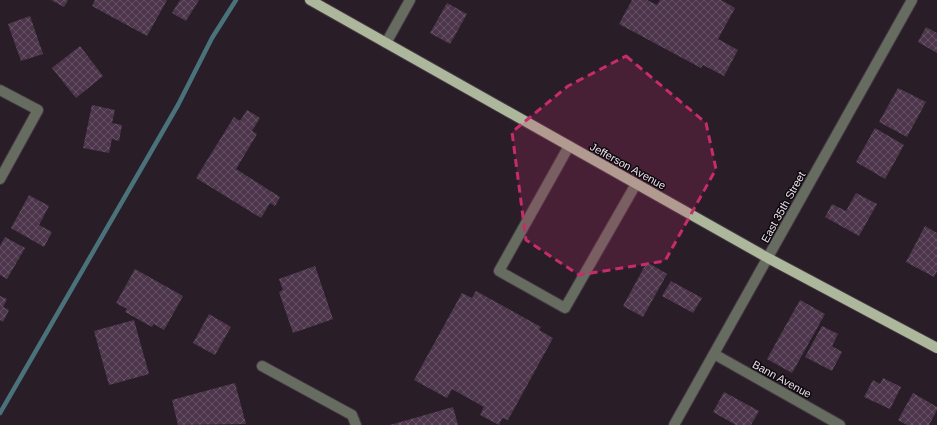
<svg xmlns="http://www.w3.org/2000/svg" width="937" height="425" viewBox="0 0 937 425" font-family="Arial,sans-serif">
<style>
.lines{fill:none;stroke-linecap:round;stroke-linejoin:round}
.stream{stroke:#4a727a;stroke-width:4.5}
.building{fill:url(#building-cross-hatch)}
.minor-casing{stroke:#443843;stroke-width:12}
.major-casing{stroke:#443843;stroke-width:12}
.minor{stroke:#666c5f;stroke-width:10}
.major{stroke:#acb79b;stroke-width:10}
.marked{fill:#c62c69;fill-opacity:0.2;stroke:#c62c69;stroke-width:3;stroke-dasharray:8 5;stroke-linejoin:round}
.labels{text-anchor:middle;stroke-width:3;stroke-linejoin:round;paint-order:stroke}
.street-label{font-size:11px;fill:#e9e0e8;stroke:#0e090e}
</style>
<defs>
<pattern id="building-cross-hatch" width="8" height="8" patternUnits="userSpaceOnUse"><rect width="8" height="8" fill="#4d364c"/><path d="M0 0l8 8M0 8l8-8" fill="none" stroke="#675366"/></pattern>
</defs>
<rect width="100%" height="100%" fill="#291d28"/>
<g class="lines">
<polyline class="stream" points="0,413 178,105 212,38 236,0"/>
</g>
<g class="building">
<polygon points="51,0 68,0 64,7"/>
<polygon points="95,0 167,0 147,36 92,6"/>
<polygon points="180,0 199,0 186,21 172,13"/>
<polygon points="632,0 647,0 657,5 660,0 721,0 735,8 718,39 738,50 724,76 703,65 701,68 619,24"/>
<polygon points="447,3 467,14 450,44 430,33"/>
<polygon points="30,16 43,54 21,61 8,24"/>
<polygon points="926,27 937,33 937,53 918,42"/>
<polygon points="80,46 103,76 76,98 52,68"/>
<polygon points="898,88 926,102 907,137 879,122"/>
<polygon points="92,105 115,110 112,123 122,125 119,141 112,139 109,153 83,148"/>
<polygon points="247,110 260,118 252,131 257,134 236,169 280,197 275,206 270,203 261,218 196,178 234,117 240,121"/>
<polygon points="875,128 904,145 885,179 856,162"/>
<polygon points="856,193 877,204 859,236 825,217 832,204 846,211"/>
<polygon points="29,195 49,206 39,225 52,232 44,247 11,228"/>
<polygon points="925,226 937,233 937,271 934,277 906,262"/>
<polygon points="5,237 25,248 7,279 0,275 0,246"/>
<polygon points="647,262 667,274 643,317 623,306"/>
<polygon points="315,266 333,319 293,333 279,292 283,290 279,279"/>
<polygon points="135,269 183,296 164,330 154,324 152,327 125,312 127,309 116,303"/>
<polygon points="671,281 702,298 693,313 662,296"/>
<polygon points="476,291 541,327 539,330 553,338 508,420 502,418 499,425 480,415 484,407 452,389 447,398 414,380 462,293 472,298"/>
<polygon points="0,296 7,299 3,307 9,310 3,322 0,320"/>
<polygon points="800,300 825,314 792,373 767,359"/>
<polygon points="209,314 231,327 215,355 193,343"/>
<polygon points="134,320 149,374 109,385 94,331"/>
<polygon points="822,326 838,334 832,346 842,352 832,371 805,357"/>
<polygon points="883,378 901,387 890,409 864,397 873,380 880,384"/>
<polygon points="235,383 246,424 178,425 172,400"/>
<polygon points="724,392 759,411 751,425 736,425 713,412"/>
<polygon points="913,393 937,407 937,410 929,425 907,425 898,420"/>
<polygon points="453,407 458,425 390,425"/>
</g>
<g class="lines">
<defs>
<g id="minor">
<polyline points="386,43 410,0"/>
<polyline points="0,90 38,110 0,179"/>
<polyline points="569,146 499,271 565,308 636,184"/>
<polyline points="714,354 840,425"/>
<polyline points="262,366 352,415 356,425"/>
<polyline points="674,425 912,0"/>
</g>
<polyline id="major" points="310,0 768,258 937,348"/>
</defs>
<use href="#minor" class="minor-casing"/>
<use href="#major" class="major-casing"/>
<use href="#minor" class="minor"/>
<use href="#major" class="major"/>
</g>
<path class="marked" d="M626,56L706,123L716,169L665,261L579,275L526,240L512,132L568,86Z"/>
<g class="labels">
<g class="street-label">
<text transform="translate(628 166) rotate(29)" y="4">Jefferson Avenue</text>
<text transform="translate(783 207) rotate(-61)" y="4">East 35th Street</text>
<text transform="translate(782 379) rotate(29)" y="4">Bann Avenue</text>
</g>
</g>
</svg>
